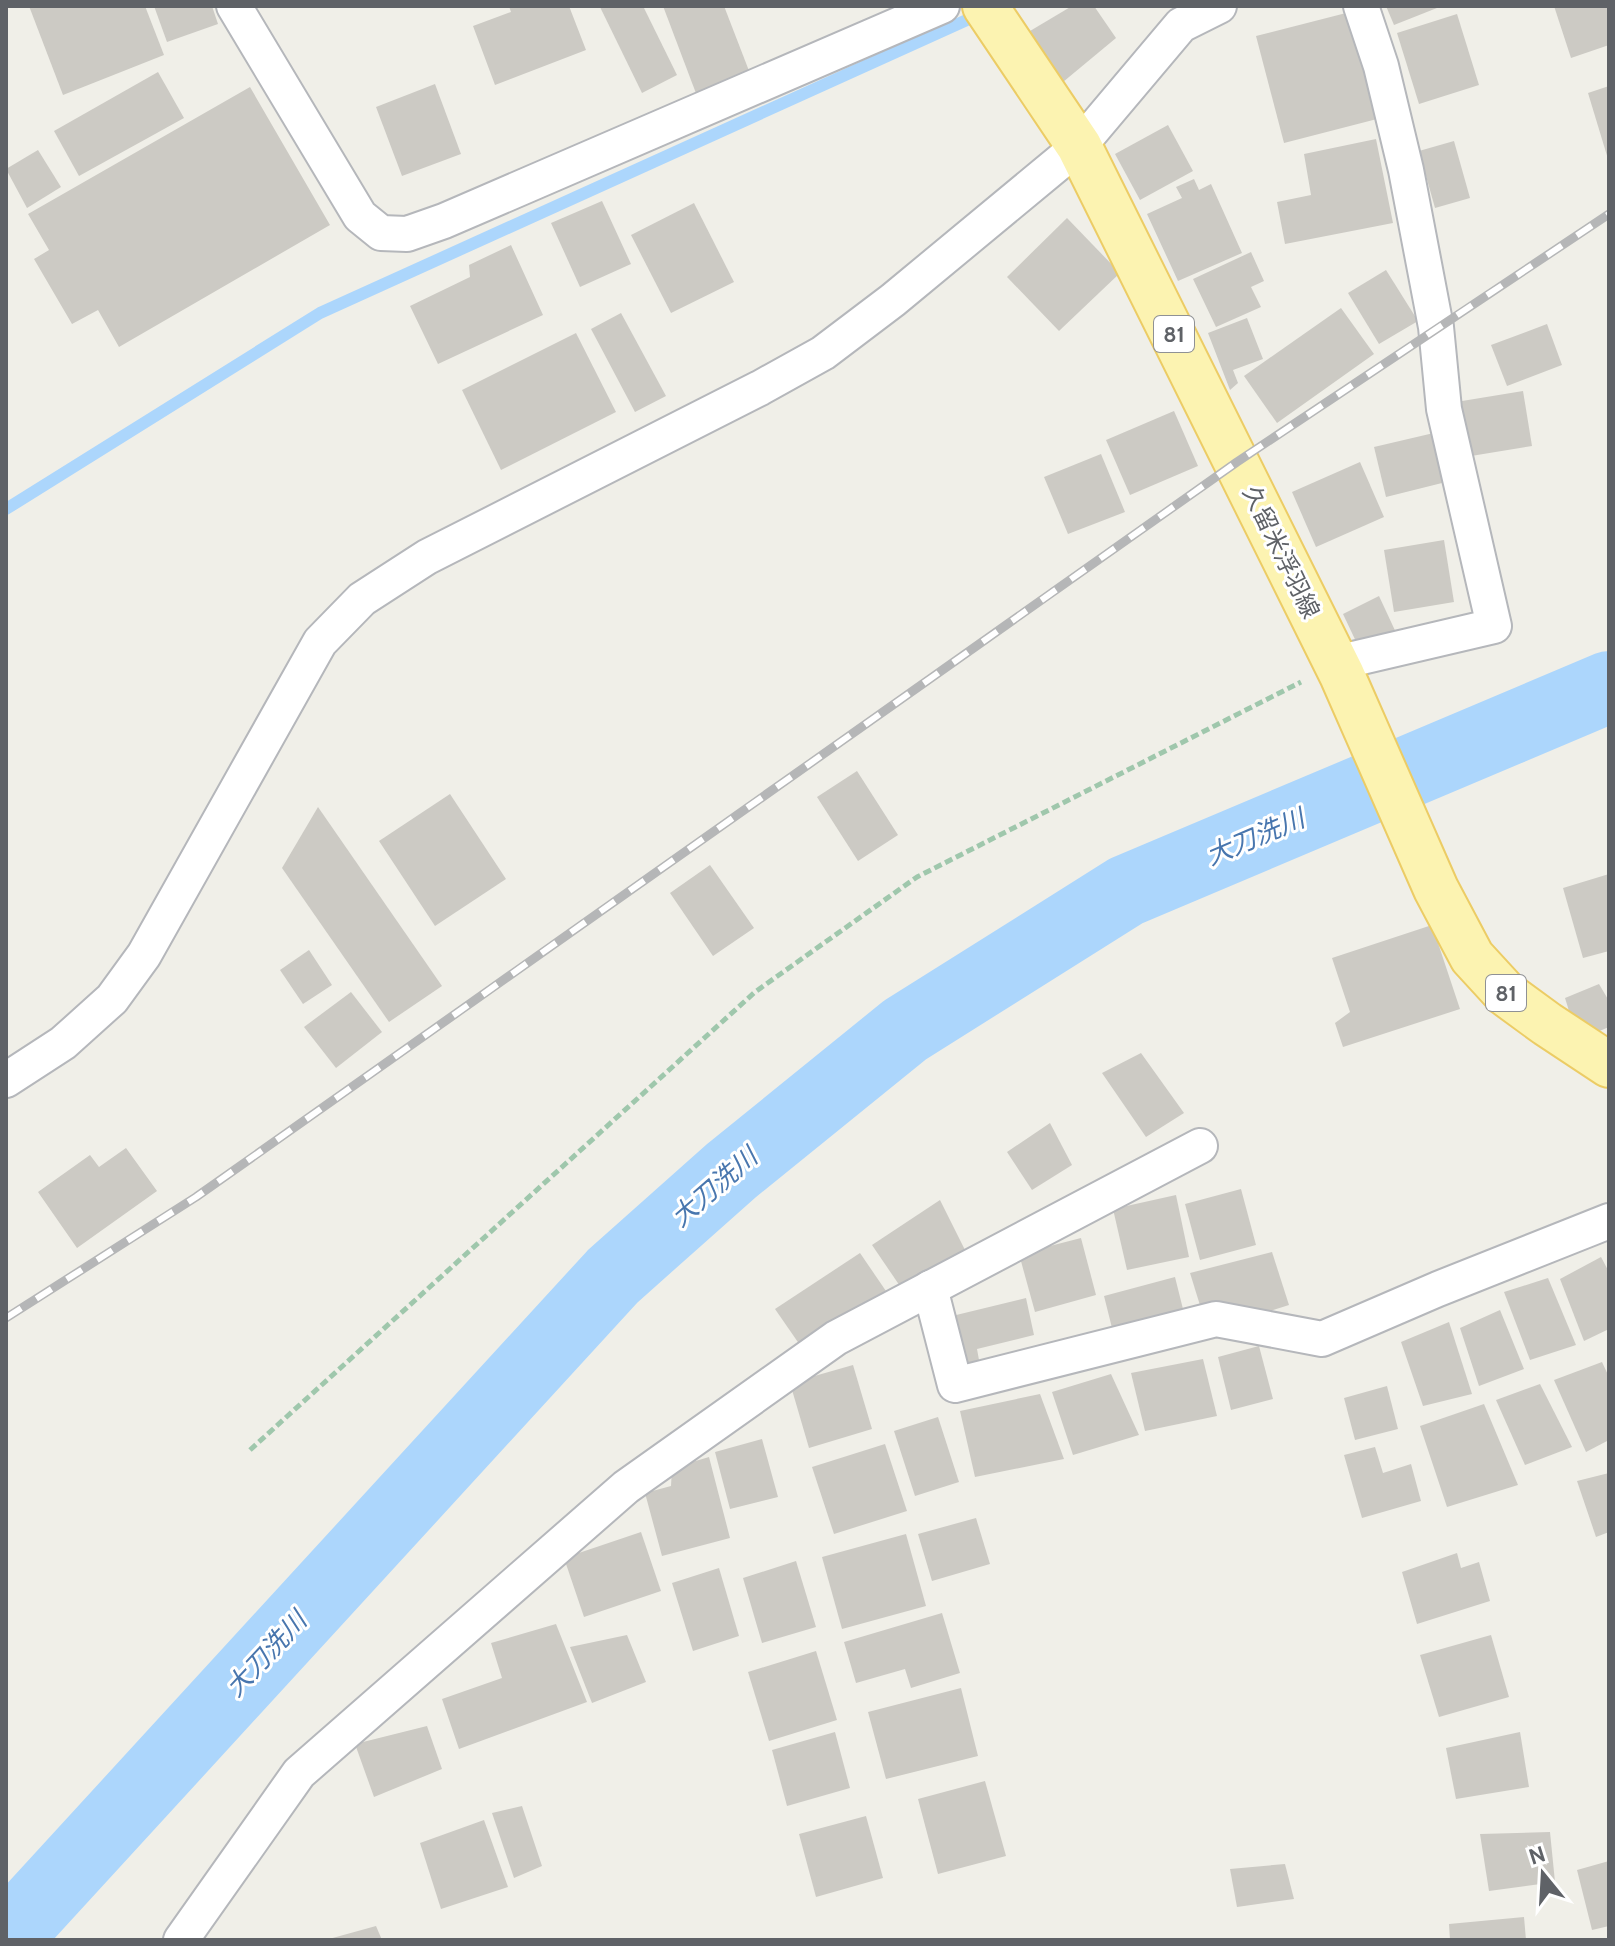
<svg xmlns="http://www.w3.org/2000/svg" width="1615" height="1946" viewBox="0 0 1615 1946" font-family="Cabin,'Noto Sans JP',sans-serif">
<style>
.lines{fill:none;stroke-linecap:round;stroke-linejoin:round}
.stream{stroke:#acd6fc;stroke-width:12}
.river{stroke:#acd6fc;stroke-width:72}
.building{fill:#cccac4}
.street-casing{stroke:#b5b7bb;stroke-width:38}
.primary-casing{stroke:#eccc65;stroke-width:48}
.path{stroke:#9fc7ac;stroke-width:5;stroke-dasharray:8 4;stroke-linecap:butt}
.street{stroke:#fff;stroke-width:34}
.primary{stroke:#fcf3b1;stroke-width:44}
.rail-casing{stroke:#b5b6b7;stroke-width:9}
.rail{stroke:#fff;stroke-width:6;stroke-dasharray:18;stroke-linecap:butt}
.labels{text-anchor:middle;stroke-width:6;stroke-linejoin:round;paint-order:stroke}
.shield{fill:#fff;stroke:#8f9195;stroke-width:2}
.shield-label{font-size:22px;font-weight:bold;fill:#5f6267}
.street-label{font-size:24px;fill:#5f6267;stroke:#fff}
.water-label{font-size:26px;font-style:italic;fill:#4876ae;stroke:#fff}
</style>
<rect width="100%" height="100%" fill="#f0efe8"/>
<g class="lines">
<polyline class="stream" points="6,509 320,313 980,14"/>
<polyline class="river" points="6,1938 613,1276 731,1171 905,1030 1126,891 1609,687"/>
</g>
<g class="building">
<polygon points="29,6 145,6 164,55 63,95"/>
<polygon points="154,6 212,6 218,24 167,42"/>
<polygon points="509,6 569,6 586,50 495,85 473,26 511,12"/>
<polygon points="643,6 677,75 642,93 600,7"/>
<polygon points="663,6 724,6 751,76 697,96"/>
<polygon points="1072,6 1094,6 1116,38 1063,82 1030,31"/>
<polygon points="1386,6 1442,6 1394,25"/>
<polygon points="1554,6 1609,6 1609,45 1571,58"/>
<polygon points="1350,12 1377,119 1284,143 1256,36"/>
<polygon points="1457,14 1479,85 1419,104 1397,33"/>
<polygon points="158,72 184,118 79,176 54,131"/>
<polygon points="435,84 461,154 402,176 376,107"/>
<polygon points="1609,86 1609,158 1608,159 1588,93"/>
<polygon points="250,87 330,225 119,347 98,310 72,324 34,259 49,250 28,214"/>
<polygon points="1168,125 1193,171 1140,200 1115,154"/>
<polygon points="1376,139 1393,223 1285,244 1277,202 1311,195 1304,154"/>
<polygon points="1454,141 1470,198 1435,208 1419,151"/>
<polygon points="38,150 61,187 27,208 6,169"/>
<polygon points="1194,179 1199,190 1211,184 1242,253 1178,281 1147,214 1182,198 1176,187"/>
<polygon points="602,201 631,264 580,287 551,223"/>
<polygon points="694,203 734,282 671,313 631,235"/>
<polygon points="1067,218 1120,273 1059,331 1007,277"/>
<polygon points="511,245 543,315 438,364 410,306 470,277 469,265"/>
<polygon points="1251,252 1264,281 1251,287 1261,307 1216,327 1193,279"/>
<polygon points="1386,270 1418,321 1379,344 1348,293"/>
<polygon points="1341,308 1374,354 1277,423 1244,376"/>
<polygon points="621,313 666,396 635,412 591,329"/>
<polygon points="1247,318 1263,359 1233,370 1238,383 1230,390 1208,333"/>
<polygon points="1547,324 1562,365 1507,386 1491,345"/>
<polygon points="576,333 616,412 501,470 462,390"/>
<polygon points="1523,391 1532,446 1465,457 1456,402"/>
<polygon points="1174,411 1198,466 1130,495 1106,440"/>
<polygon points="1438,432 1450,481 1386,497 1374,447"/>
<polygon points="1101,454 1125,512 1068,534 1044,477"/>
<polygon points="1360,462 1384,517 1316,547 1292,492"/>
<polygon points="1444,540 1454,602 1394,612 1384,550"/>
<polygon points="1379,596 1405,652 1369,669 1343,614"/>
<polygon points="857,771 898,835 858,861 817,797"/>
<polygon points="450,794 506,879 435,926 379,841"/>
<polygon points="318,807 442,986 389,1022 282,868"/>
<polygon points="710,865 754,928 713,956 670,893"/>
<polygon points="1609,874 1609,951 1583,958 1563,888"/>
<polygon points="1432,925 1460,1009 1343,1047 1335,1023 1350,1012 1332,958"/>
<polygon points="309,950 332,985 303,1004 280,970"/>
<polygon points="1599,984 1609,1001 1609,1027 1578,1040 1565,998"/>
<polygon points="351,992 382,1032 336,1068 304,1027"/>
<polygon points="1141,1053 1184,1113 1146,1137 1102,1073"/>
<polygon points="1050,1123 1072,1165 1032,1190 1007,1152"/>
<polygon points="126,1148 157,1191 77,1248 38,1192 90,1155 99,1167"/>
<polygon points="1241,1189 1256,1245 1200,1260 1185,1204"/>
<polygon points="1176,1195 1189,1257 1127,1270 1113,1209"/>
<polygon points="940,1200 965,1250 904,1292 872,1245"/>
<polygon points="1081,1238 1096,1295 1035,1312 1019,1254"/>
<polygon points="1272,1252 1289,1305 1208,1331 1190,1273"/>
<polygon points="860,1253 888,1294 802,1348 775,1309"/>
<polygon points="1601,1257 1609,1272 1609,1329 1584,1341 1560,1279"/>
<polygon points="1175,1277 1185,1317 1114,1336 1104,1296"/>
<polygon points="1548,1278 1576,1345 1530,1360 1504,1292"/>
<polygon points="1026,1298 1034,1335 977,1349 981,1371 961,1375 948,1317"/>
<polygon points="1500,1310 1524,1369 1479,1386 1460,1328"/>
<polygon points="1449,1322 1472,1394 1423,1406 1401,1342"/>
<polygon points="1259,1346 1273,1399 1231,1410 1218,1357"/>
<polygon points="1203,1359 1217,1416 1145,1431 1131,1373"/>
<polygon points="1602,1362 1609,1377 1609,1440 1586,1452 1554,1380"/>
<polygon points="853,1365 872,1429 809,1448 790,1383"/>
<polygon points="1111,1374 1139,1435 1073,1455 1052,1392"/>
<polygon points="1540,1384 1572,1447 1525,1465 1496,1400"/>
<polygon points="1387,1386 1398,1429 1355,1440 1344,1398"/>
<polygon points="1040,1394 1064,1459 975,1477 960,1411"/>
<polygon points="1484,1404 1518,1485 1447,1507 1420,1426"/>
<polygon points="938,1417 959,1482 915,1496 894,1431"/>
<polygon points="762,1439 778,1497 730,1509 715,1452"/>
<polygon points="885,1444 907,1511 834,1534 812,1467"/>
<polygon points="1375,1447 1383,1473 1411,1464 1421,1501 1362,1518 1344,1455"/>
<polygon points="709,1457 730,1538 662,1556 645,1493 671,1486 672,1468"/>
<polygon points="1609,1473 1609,1532 1596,1537 1577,1481"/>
<polygon points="976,1518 990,1564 932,1581 918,1534"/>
<polygon points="641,1532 661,1591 584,1617 564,1558"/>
<polygon points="906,1534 926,1606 842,1629 822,1557"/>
<polygon points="1457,1553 1461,1568 1479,1562 1490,1601 1417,1624 1402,1572"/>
<polygon points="796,1561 816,1627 762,1643 743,1578"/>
<polygon points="719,1568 739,1636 693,1651 672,1583"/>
<polygon points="942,1613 960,1673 911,1688 905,1669 856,1683 844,1642"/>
<polygon points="556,1624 587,1702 459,1749 442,1699 502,1678 491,1643"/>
<polygon points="627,1635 646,1682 592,1703 570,1647"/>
<polygon points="1491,1635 1509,1697 1439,1717 1420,1655"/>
<polygon points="816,1651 837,1720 769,1741 748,1672"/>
<polygon points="961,1688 978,1756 886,1779 868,1712"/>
<polygon points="427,1726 442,1769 374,1797 355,1744"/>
<polygon points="835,1732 850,1788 787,1806 772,1750"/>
<polygon points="1520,1732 1529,1787 1456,1799 1446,1748"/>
<polygon points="985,1781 1006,1856 938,1874 918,1799"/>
<polygon points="522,1806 542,1866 514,1878 492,1813"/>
<polygon points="866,1816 883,1878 816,1897 799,1834"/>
<polygon points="484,1820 508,1887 441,1909 420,1843"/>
<polygon points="1550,1832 1555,1882 1489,1891 1480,1834"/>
<polygon points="1609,1861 1609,1926 1592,1930 1577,1870"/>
<polygon points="1285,1864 1294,1899 1237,1907 1230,1869"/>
<polygon points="1524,1917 1526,1940 1450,1940 1449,1924"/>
<polygon points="376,1926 382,1940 330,1940 329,1939"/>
</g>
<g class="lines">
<defs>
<g id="street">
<polyline points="234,6 360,216 381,233 407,234 444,221 942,6"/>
<polyline points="1336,663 1494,626 1444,409 1436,327 1406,170 1381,66 1361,6"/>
<polyline points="6,1080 63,1043 112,999 144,955 320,642 362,599 427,557 760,388 823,353 893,300 1079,146 1181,25 1219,6"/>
<polyline points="930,1288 955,1385 1216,1319 1322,1339 1438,1289 1609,1221"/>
<polyline points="181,1940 299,1773 626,1487 836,1338 1200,1146"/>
</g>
<polyline id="primary" points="985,6 1079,146 1342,675 1436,889 1472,957 1506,994 1547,1024 1609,1065"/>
</defs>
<use href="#street" class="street-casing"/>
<use href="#primary" class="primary-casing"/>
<polyline class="path" points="250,1450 755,992 917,877 1301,682"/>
<use href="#street" class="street"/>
<use href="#primary" class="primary"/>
<defs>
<polyline id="rail" points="6,1318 196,1197 1237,462 1609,214"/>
</defs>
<use href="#rail" class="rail-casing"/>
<use href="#rail" class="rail"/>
</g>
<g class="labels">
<g class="shield">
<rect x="1154" y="316" width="40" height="36" rx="6"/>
<rect x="1486" y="975" width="40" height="36" rx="6"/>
</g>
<g class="shield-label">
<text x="1174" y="342">81</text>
<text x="1506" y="1001">81</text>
</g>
<g class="street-label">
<text transform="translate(1281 552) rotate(64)" y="8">久留米浮羽線</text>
</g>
<g class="water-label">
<text transform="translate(1255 837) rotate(-23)" y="9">大刀洗川</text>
<text transform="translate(714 1187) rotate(-41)" y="9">大刀洗川</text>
<text transform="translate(266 1654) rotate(-47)" y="9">大刀洗川</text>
</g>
</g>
<rect width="1615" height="1946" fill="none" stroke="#5f6267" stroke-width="16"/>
<g transform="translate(1543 1874) rotate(342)" stroke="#ffffff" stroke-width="6" paint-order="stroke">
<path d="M0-6L14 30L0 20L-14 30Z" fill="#5f6267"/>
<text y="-12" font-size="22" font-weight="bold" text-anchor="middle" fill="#5f6267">N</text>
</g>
</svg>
